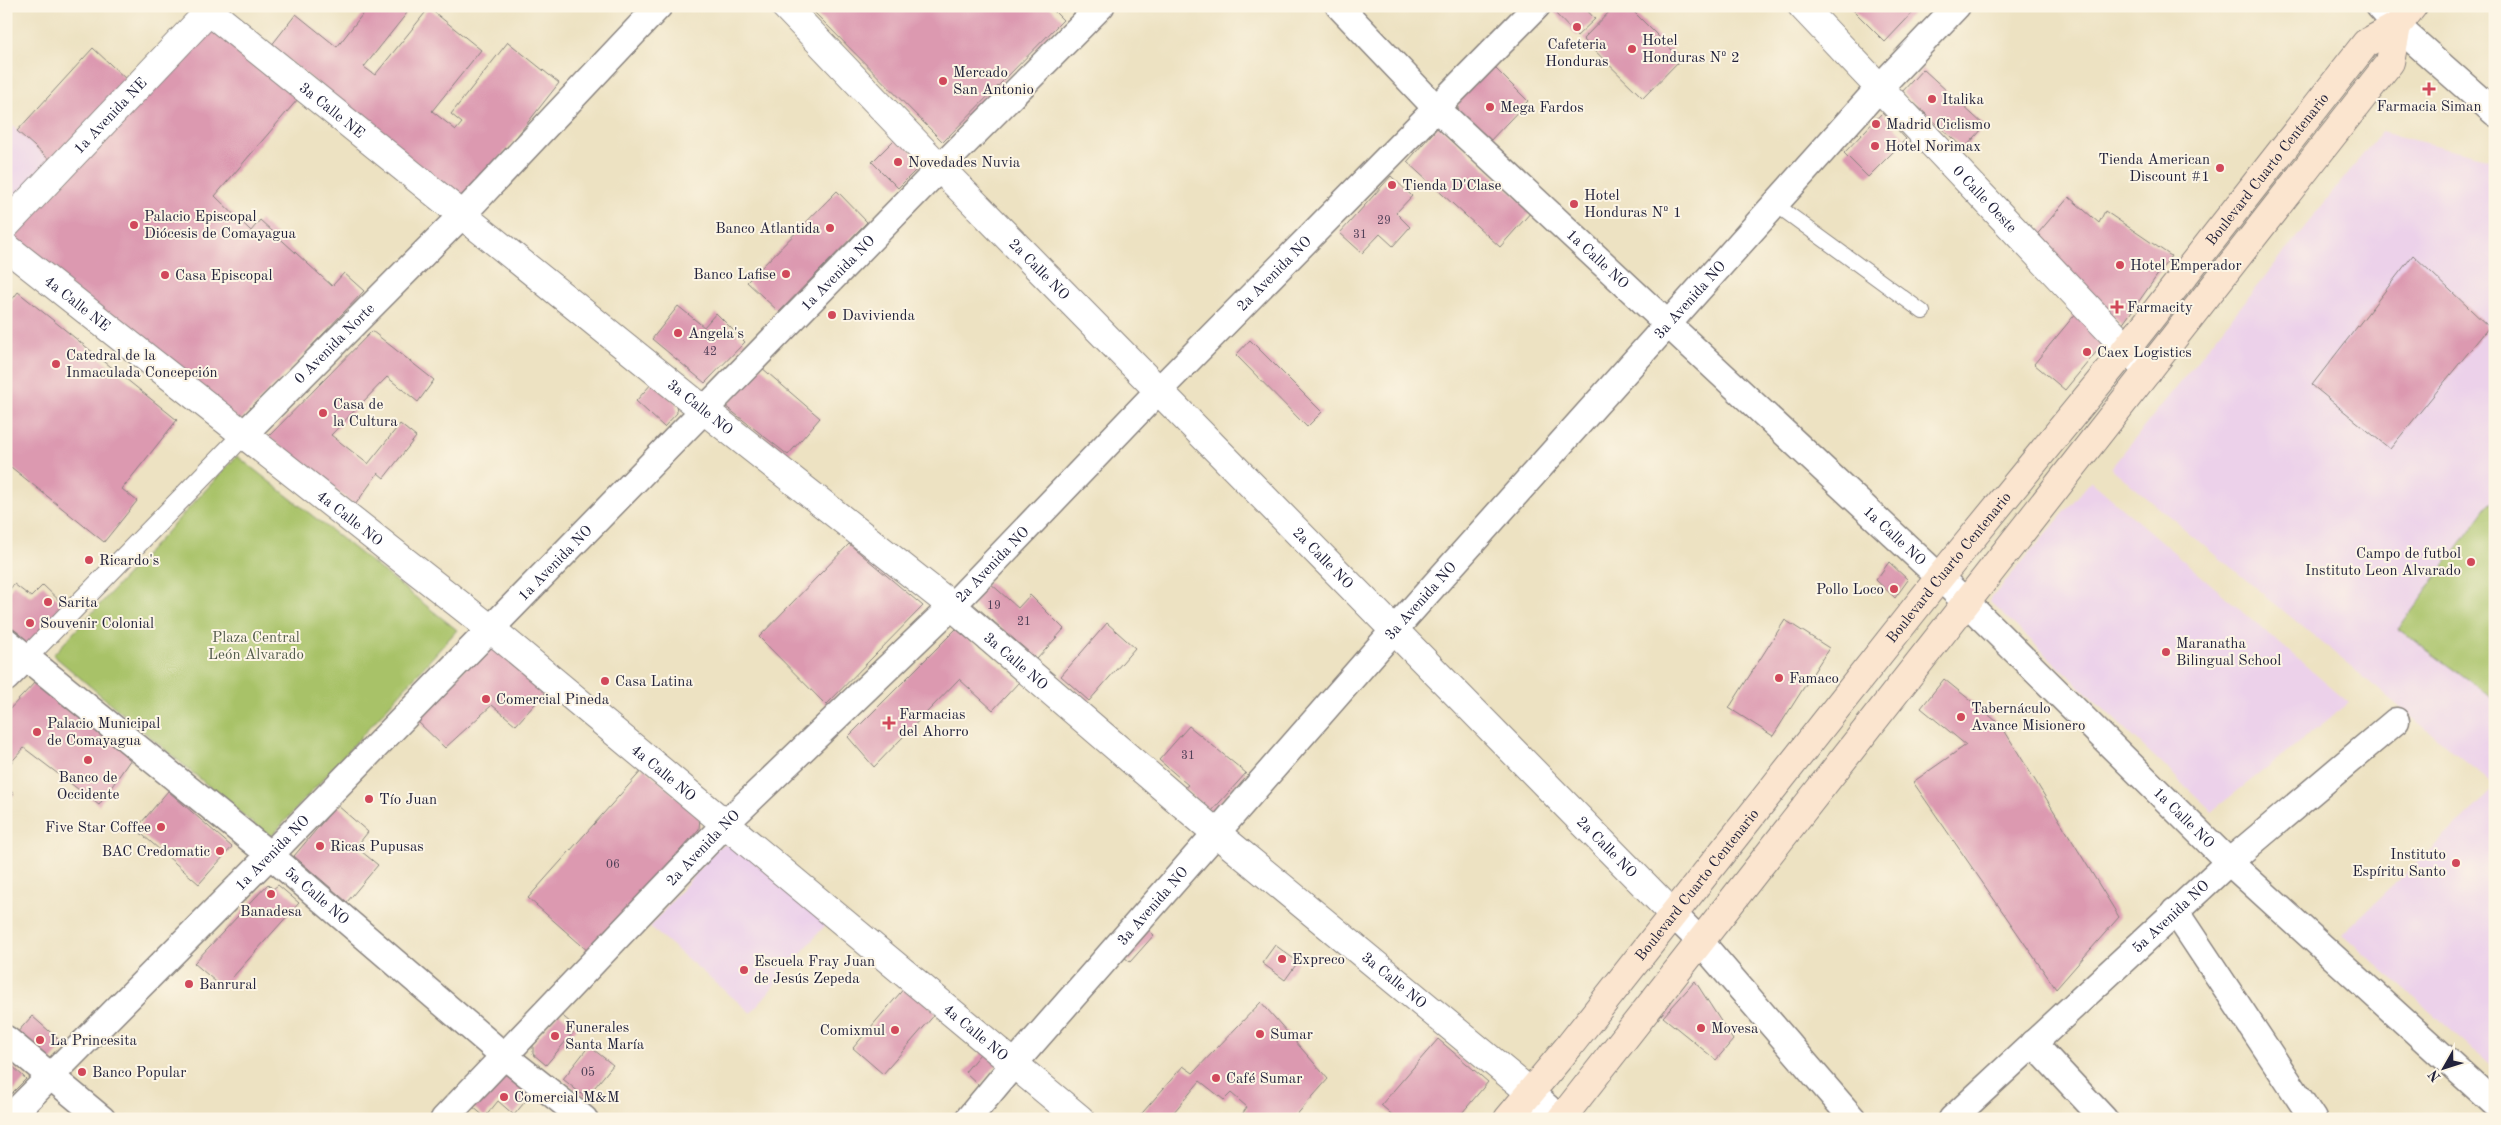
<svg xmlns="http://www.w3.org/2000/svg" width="2501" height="1125" viewBox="0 0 2501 1125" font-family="'Old Standard TT',serif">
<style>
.built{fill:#ecd1ea}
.green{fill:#a8c268;stroke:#657252}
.building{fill:#dc99b0}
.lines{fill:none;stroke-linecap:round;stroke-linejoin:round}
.service-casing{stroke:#88827e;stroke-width:16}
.pedestrian-casing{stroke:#88827e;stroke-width:22}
.minor-casing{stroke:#88827e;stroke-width:29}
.tertiary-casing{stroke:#88827e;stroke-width:30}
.secondary-casing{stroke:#88827e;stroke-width:30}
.service{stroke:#fff;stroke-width:14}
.pedestrian{stroke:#fff;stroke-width:20}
.minor{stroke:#fff;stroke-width:26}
.tertiary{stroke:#fff;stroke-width:28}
.secondary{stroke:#fbe5cf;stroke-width:28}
.poi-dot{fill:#d1495b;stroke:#fcf5e5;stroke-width:2}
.labels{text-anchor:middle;stroke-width:4;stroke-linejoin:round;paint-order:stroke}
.number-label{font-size:12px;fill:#504058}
.poi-label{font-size:15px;fill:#22223b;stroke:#fcf5e5;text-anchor:start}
.street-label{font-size:15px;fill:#22223b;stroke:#fcf5e5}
.park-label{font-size:15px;fill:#515a4b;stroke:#fcf5e5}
</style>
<rect width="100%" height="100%" fill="#fcf5e5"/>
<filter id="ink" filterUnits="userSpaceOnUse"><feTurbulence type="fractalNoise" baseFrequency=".02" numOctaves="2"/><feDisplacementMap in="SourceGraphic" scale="10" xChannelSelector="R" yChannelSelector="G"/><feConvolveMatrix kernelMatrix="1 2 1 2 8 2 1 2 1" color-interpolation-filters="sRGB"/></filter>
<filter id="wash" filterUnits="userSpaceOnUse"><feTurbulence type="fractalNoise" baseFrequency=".0096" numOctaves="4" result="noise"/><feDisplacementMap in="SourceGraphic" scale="20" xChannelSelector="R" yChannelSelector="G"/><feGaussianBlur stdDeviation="1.12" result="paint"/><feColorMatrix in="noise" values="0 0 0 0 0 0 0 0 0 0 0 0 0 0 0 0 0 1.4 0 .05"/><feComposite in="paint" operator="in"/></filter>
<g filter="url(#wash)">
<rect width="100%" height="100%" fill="#ede2c2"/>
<g class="built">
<polygon points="6,120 52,162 6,212"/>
<polygon points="2381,132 2495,160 2495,786 2111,468"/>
<polygon points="2091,481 2349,703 2212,811 1989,601"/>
<polygon points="2492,791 2495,792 2495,1069 2342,934"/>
<polygon points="732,843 827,923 751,1013 650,927 718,847"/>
</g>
<g class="green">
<polygon points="237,456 457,630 270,838 53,655"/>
<polygon points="2495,496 2495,700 2398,629"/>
</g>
<g id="blocks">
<g class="building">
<polygon points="369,6 398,6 407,13 364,67 375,75 429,8 481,50 432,111 456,130 462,123 451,114 508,42 559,83 465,202 271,46 296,14 337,47"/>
<polygon points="808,6 1049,6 1063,20 943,142"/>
<polygon points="1556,6 1583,6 1595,19 1577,36 1552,10"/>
<polygon points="1615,6 1628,6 1681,59 1643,98 1583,39"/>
<polygon points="1849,6 1919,6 1885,42"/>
<polygon points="213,27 298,99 215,196 251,231 260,220 332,286 344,273 364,291 240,421 10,239"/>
<polygon points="93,48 127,80 52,162 17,131"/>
<polygon points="1492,65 1528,101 1488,143 1458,113 1458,100"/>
<polygon points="1923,69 1985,126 1964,149 1902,92"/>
<polygon points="1882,113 1906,139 1868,177 1844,153"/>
<polygon points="1439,126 1532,211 1500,247 1407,162"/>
<polygon points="897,137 923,163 898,188 872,162"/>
<polygon points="1391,176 1412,196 1396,213 1410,227 1393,246 1380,234 1362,253 1340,233"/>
<polygon points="837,191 867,222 779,312 747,282"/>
<polygon points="2069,197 2099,223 2105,211 2171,256 2122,325 2034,238"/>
<polygon points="2413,255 2489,327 2390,449 2312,385"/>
<polygon points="18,292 177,420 122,489 137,501 104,542 6,463 6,307"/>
<polygon points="678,306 704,327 716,313 745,342 705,383 652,339"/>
<polygon points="2077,312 2101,333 2102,345 2065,390 2034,364"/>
<polygon points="372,331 434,380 418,402 387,377 331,435 368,464 400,424 416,437 384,478 378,473 355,505 268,437"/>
<polygon points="1250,340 1322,412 1307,427 1236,355"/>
<polygon points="761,367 820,418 788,455 725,406"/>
<polygon points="653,382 676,403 677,413 664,427 636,401"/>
<polygon points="849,544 923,606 826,705 759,637"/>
<polygon points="1889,562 1908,580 1895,598 1876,580"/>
<polygon points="989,582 1018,608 1030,595 1064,629 1037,659 971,602"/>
<polygon points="14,584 31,597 43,585 66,607 27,648 6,629 6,594"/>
<polygon points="1785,620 1829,648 1773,736 1729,708"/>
<polygon points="1107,623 1135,648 1089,701 1061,676"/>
<polygon points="956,629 1019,682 993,710 959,679 874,767 848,737"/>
<polygon points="490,644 546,692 516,725 492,705 445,748 414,718"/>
<polygon points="1944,679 2001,725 2119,917 2056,989 1913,782 1966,745 1921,708"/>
<polygon points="37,680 133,756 99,805 24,748 6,768 6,713"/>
<polygon points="1189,726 1246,773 1211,812 1184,788 1188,785 1159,760"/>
<polygon points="644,768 700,818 699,829 589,952 528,898"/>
<polygon points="6,787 14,794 6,803"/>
<polygon points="168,791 232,847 199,884 136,829"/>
<polygon points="337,805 368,832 356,847 378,865 347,902 294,856"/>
<polygon points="268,884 273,889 278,885 299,903 223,988 194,963"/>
<polygon points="1142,924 1154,935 1130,962 1117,951"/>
<polygon points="1275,945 1298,962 1285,980 1262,963"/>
<polygon points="1695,981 1733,1040 1716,1060 1663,1017"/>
<polygon points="906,986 937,1012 883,1074 853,1048"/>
<polygon points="1261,1002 1328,1079 1293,1119 1244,1119 1241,1116 1247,1107 1231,1093 1224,1100 1200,1081 1168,1119 1137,1119 1183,1066 1193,1073"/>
<polygon points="559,1013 577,1028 546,1065 533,1054 533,1044"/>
<polygon points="32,1016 65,1045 48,1064 15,1035"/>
<polygon points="1438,1039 1488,1082 1457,1119 1397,1119 1381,1105"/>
<polygon points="589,1046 613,1065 586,1098 563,1079"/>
<polygon points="984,1049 999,1062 979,1085 965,1072"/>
<polygon points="6,1060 26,1079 9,1096 6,1094"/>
<polygon points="503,1068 533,1092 514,1115 498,1101 485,1117 472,1106"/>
</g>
</g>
</g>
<g filter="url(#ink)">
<use href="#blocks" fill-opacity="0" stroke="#88827e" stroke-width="1"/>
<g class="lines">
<defs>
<polyline id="service" points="1775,204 1923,312"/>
<polyline id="pedestrian" points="27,657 244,434"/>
<g id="minor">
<path id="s1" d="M1339,6L1435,107L1966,602L2229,862L2495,1104"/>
<polyline points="2379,6 2397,26 2495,113"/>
<path id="s2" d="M244,434L462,215L659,6"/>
<path id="s3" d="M6,641L270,855L503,1055L584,1119"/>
<polyline points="6,678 27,657"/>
<polyline points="2175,911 2313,1119"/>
<polyline points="1673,914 1699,940 1853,1119"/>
<polyline points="6,1039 102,1119"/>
<polyline points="2033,1043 2104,1119"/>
<polyline points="1530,1092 1560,1119"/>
<path id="s4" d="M8,1119L270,855L940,168L1101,6"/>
<path id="s5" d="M444,1119L726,823L952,606L1159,390L1537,6"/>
<path id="s6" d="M968,1119L1013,1065L1395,629L1879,88L1957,6"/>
<path id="s7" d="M1952,1119L2229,862L2396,721"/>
</g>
<g id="tertiary">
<path id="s8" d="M203,6L704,410L952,606L1215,832L1530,1092"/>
<path id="s9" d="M785,6L940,168L1673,914"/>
<path id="s10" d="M1802,6L2148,371"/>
<path id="s11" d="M6,225L214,6"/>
<path id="s12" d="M6,247L497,634L1080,1119"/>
</g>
<g id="secondary">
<path id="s13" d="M1508,1119L1570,1045L1940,577L2120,357L2366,43L2397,26L2413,6"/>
<polyline points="1561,1119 2390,62 2397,26"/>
</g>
</defs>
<use href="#service" class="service-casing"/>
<use href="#pedestrian" class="pedestrian-casing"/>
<use href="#minor" class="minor-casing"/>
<use href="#tertiary" class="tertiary-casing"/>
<use href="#secondary" class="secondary-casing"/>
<use href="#service" class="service"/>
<use href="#pedestrian" class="pedestrian"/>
<use href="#minor" class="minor"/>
<use href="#tertiary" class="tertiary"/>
<use href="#secondary" class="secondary"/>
</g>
</g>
<g class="poi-dot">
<circle cx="1577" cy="27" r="5"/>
<circle cx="1632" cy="49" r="5"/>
<circle cx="943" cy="81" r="5"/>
<path d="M2426.5 81.5h5v5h5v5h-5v5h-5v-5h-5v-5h5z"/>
<circle cx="1932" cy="99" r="5"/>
<circle cx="1490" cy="107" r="5"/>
<circle cx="1876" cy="124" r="5"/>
<circle cx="1875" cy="146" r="5"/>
<circle cx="898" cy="162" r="5"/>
<circle cx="2220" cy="168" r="5"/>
<circle cx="1392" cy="185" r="5"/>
<circle cx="1574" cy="204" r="5"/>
<circle cx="134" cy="225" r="5"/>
<circle cx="830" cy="228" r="5"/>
<circle cx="2120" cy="265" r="5"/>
<circle cx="786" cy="274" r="5"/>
<circle cx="165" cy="275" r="5"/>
<path d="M2114.5 299.5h5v5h5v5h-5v5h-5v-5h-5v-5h5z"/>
<circle cx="832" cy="315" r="5"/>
<circle cx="678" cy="333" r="5"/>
<circle cx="2087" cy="352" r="5"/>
<circle cx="56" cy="364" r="5"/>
<circle cx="323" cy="413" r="5"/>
<circle cx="89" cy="560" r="5"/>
<circle cx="2471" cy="562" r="5"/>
<circle cx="1894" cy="589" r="5"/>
<circle cx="48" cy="602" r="5"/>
<circle cx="30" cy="623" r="5"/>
<circle cx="2166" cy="652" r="5"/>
<circle cx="1779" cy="678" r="5"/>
<circle cx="605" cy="681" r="5"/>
<circle cx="486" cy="699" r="5"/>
<circle cx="1961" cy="717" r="5"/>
<path d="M886.5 715.5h5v5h5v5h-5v5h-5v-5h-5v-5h5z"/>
<circle cx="37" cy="732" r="5"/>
<circle cx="88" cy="760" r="5"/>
<circle cx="369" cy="799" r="5"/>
<circle cx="161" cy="827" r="5"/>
<circle cx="320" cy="846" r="5"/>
<circle cx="220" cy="851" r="5"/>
<circle cx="2456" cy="863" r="5"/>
<circle cx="271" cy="894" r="5"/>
<circle cx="1282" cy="959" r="5"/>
<circle cx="744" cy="970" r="5"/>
<circle cx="189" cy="984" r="5"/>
<circle cx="1701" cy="1028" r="5"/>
<circle cx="895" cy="1030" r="5"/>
<circle cx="1260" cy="1034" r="5"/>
<circle cx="555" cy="1036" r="5"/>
<circle cx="40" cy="1040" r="5"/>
<circle cx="82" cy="1072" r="5"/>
<circle cx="1216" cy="1078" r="5"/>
<circle cx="504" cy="1097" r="5"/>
</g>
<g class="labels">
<g class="number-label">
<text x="1384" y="224">29</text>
<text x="1360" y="238">31</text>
<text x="710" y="355">42</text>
<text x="994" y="609">19</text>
<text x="1024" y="625">21</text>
<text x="1188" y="759">31</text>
<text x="613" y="868">06</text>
<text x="588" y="1076">05</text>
</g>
<g class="poi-label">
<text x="1642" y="45">Hotel<tspan x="1642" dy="17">Honduras Nº 2</tspan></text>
<text x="1577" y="49" text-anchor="middle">Cafeteria<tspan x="1577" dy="17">Honduras</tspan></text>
<text x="953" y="77">Mercado<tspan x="953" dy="17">San Antonio</tspan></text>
<text x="1942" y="104">Italika</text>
<text x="2429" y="111" text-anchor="middle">Farmacia Siman</text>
<text x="1500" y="112">Mega Fardos</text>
<text x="1886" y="129">Madrid Ciclismo</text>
<text x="1885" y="151">Hotel Norimax</text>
<text x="2210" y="164" text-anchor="end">Tienda American<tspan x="2210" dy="17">Discount #1</tspan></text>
<text x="908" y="167">Novedades Nuvia</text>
<text x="1402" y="190">Tienda D'Clase</text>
<text x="1584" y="200">Hotel<tspan x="1584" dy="17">Honduras Nº 1</tspan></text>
<text x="144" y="221">Palacio Episcopal<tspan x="144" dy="17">Diócesis de Comayagua</tspan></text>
<text x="820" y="233" text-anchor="end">Banco Atlantida</text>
<text x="2130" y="270">Hotel Emperador</text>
<text x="776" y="279" text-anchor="end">Banco Lafise</text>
<text x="175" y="280">Casa Episcopal</text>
<text x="2127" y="312">Farmacity</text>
<text x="842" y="320">Davivienda</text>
<text x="688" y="338">Angela's</text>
<text x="2097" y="357">Caex Logistics</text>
<text x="66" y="360">Catedral de la<tspan x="66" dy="17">Inmaculada Concepción</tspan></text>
<text x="333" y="409">Casa de<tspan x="333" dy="17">la Cultura</tspan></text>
<text x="2461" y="558" text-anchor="end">Campo de futbol<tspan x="2461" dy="17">Instituto Leon Alvarado</tspan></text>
<text x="99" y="565">Ricardo's</text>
<text x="1884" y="594" text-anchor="end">Pollo Loco</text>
<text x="58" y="607">Sarita</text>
<text x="40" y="628">Souvenir Colonial</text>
<text x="2176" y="648">Maranatha<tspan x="2176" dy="17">Bilingual School</tspan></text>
<text x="1789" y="683">Famaco</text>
<text x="615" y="686">Casa Latina</text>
<text x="496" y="704">Comercial Pineda</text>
<text x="1971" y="713">Tabernáculo<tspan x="1971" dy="17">Avance Misionero</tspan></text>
<text x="899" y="719">Farmacias<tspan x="899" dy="17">del Ahorro</tspan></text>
<text x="47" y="728">Palacio Municipal<tspan x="47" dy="17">de Comayagua</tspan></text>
<text x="88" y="782" text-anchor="middle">Banco de<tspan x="88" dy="17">Occidente</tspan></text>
<text x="379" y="804">Tío Juan</text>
<text x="151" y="832" text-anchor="end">Five Star Coffee</text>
<text x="330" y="851">Ricas Pupusas</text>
<text x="210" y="856" text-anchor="end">BAC Credomatic</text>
<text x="2446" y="859" text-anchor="end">Instituto<tspan x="2446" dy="17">Espíritu Santo</tspan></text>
<text x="271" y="916" text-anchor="middle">Banadesa</text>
<text x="1292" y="964">Expreco</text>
<text x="754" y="966">Escuela Fray Juan<tspan x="754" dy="17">de Jesús Zepeda</tspan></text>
<text x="199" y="989">Banrural</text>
<text x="565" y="1032">Funerales<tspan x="565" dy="17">Santa María</tspan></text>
<text x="1711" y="1033">Movesa</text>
<text x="885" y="1035" text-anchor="end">Comixmul</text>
<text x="1270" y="1039">Sumar</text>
<text x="50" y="1045">La Princesita</text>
<text x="92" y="1077">Banco Popular</text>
<text x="1226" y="1083">Café Sumar</text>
<text x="514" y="1102">Comercial M&amp;M</text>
</g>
<g class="street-label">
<text dy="5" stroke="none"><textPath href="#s8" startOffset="166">3a Calle NE</textPath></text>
<text dy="5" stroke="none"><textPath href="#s11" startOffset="151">1a Avenida NE</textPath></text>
<text dy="5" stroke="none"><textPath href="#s13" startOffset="1216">Boulevard Cuarto Centenario</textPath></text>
<text dy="5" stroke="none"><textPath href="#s10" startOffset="266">0 Calle Oeste</textPath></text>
<text dy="5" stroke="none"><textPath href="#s1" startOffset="362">1a Calle NO</textPath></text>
<text dy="5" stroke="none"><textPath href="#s9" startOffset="366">2a Calle NO</textPath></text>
<text dy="5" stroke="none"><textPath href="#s4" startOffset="1185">1a Avenida NO</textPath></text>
<text dy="5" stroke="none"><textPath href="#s5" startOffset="1185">2a Avenida NO</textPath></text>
<text dy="5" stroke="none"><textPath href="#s6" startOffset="1092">3a Avenida NO</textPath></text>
<text dy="5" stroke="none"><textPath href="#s12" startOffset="91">4a Calle NE</textPath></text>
<text dy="5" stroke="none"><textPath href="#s2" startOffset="128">0 Avenida Norte</textPath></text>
<text dy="5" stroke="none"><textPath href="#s8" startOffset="639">3a Calle NO</textPath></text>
<text dy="5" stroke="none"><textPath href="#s12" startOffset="438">4a Calle NO</textPath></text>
<text dy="5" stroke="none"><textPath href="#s1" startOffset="768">1a Calle NO</textPath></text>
<text dy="5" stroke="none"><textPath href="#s9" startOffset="771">2a Calle NO</textPath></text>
<text dy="5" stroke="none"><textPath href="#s4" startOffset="780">1a Avenida NO</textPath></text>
<text dy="5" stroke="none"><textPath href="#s5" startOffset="780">2a Avenida NO</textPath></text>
<text dy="5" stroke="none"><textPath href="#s13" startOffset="706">Boulevard Cuarto Centenario</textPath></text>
<text dy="5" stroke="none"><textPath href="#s6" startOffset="688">3a Avenida NO</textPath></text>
<text dy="5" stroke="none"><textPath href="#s8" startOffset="1044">3a Calle NO</textPath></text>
<text dy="5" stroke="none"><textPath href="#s12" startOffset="842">4a Calle NO</textPath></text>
<text dy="5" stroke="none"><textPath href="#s1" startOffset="1172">1a Calle NO</textPath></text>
<text dy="5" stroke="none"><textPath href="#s5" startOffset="375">2a Avenida NO</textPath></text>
<text dy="5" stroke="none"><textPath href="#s9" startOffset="1176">2a Calle NO</textPath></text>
<text dy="5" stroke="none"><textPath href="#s4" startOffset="375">1a Avenida NO</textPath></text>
<text dy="5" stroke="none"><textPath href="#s13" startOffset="301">Boulevard Cuarto Centenario</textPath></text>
<text dy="5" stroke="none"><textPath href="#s3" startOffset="402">5a Calle NO</textPath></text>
<text dy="5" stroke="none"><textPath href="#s6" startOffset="282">3a Avenida NO</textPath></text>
<text dy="5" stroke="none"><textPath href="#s7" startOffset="298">5a Avenida NO</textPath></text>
<text dy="5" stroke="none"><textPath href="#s8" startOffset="1539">3a Calle NO</textPath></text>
<text dy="5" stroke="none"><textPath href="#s12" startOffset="1248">4a Calle NO</textPath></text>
</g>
<g class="park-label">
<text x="256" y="642">Plaza Central<tspan x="256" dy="17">León Alvarado</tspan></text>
</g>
</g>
<rect width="2501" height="1125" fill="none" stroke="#fcf5e5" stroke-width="25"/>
<g transform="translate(2444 1068) rotate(231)" stroke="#fcf5e5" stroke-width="4" paint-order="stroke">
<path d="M0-4L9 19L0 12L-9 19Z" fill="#22223b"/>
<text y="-8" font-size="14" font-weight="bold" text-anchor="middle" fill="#22223b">N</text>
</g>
</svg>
